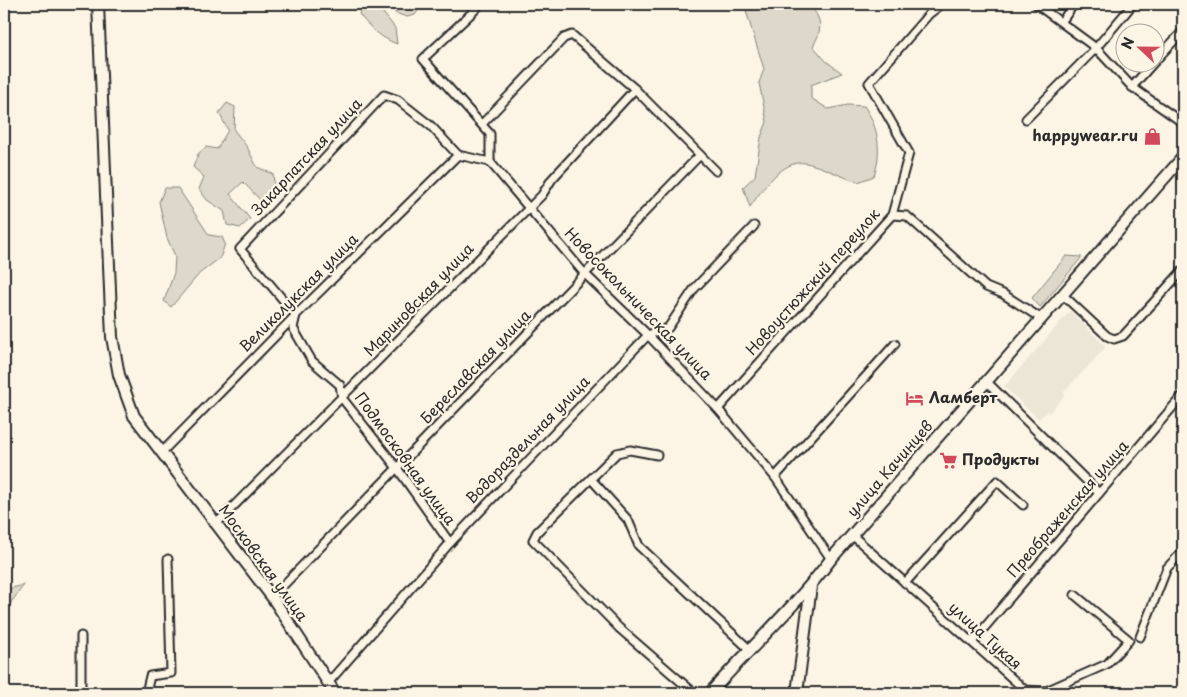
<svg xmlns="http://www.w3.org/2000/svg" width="1187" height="697" viewBox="0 0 1187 697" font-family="'Playpen Sans',sans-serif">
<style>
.built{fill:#ece6d7}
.green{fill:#ded8ca;stroke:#84827a}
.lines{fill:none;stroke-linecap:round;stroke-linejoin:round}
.minor-casing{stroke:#2b2b2b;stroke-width:11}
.secondary-casing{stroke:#2b2b2b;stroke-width:14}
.minor{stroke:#fcf5e5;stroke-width:7}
.secondary{stroke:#fcf5e5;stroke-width:10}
.labels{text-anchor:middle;stroke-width:4.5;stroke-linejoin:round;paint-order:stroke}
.poi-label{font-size:15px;font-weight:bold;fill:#2b2b2b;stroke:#fcf5e5;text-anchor:start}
.street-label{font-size:15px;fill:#2b2b2b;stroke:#fcf5e5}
</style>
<rect width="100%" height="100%" fill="#fcf5e5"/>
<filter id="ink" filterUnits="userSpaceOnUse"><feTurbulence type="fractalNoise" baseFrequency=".02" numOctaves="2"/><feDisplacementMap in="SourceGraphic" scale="10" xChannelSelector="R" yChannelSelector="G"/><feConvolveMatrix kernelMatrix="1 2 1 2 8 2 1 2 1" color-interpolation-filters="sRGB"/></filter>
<g filter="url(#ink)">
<polygon class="built" points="1070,311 1106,347 1063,393 1065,395 1049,413 1047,411 1039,419 1004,387"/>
<g class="green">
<path d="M362,4H376L395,28L397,44C381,38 370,28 359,14Z"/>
<polygon points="396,4 423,4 415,15 407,17 395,13"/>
<path d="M754,4H809C822,19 823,29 813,46L826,61L842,73L811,85V98L828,109L848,105L864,106C879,127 882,152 874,176L858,182C844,178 819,165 806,163C782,159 762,190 750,207L743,187L755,176L761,137L767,122L759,83L764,69L746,11Z"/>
<polygon points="227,103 235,107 234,130 247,147 257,167 273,174 275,190 263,203 243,182 230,194 250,219 240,228 227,225 224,211 207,200 199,189 204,177 193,167 198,154 206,147 217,149 228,130 219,113"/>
<polygon points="165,188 178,188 209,235 222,237 225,244 220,258 200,273 171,307 164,301 174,273 175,256 167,238 159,202"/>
<polygon points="1066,256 1082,257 1040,307 1032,298"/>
<polygon points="24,585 4,612 4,590"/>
</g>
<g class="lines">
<defs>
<g id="minor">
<polyline points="1036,4 1096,48 1132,87 1183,123"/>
<polyline points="477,8 423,59 490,134 490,162"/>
<polyline points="1062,21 1074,4"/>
<polyline points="1154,62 1183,31"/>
<polyline points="1132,87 1154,62"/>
<polyline points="1026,119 1096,48 1133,4"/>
<polyline points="483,123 564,38 572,35 635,89 716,171"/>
<polyline points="892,215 907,216 986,287 1003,294 1042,319"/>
<polyline points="1063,295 1107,336 1114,339 1123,336 1183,270"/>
<polyline points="987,382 1099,493"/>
<polyline points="718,409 892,215 909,153 869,83 929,14 942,4"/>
<polyline points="162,452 296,315 458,155"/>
<polyline points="657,455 630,450 617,453 537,532 533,540 619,628 694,693"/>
<polyline points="775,477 895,344"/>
<polyline points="592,480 628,520 639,546 749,649"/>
<polyline points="216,524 542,195 552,179 635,89"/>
<polyline points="852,535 1025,690 1046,691 1107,664 1129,640 1075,595"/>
<polyline points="450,543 397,468 342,398 340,385 312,361 293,328 296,315 240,249 384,95 398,100 431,126 458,155 490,162 584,273 648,335 718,409 775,477 831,559"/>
<polyline points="905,583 997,481 1023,505"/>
<polyline points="272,597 700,155"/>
<polyline points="81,636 81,693"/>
<polyline points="1140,637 1167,568 1183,551"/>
<polyline points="973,641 1183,395"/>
<polyline points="328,683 450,543 648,335 668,328 694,289 754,226"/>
<polyline points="146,693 150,676 171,673 168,559"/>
</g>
<g id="secondary">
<polyline points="98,4 112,337 119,375 134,416 272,597 335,693"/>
<path d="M710,693C750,648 795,607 831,559L1183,157"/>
<polyline points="797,693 811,586"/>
</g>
</defs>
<use href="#minor" class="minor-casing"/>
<use href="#secondary" class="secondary-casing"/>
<use href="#minor" class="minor"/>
<use href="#secondary" class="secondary"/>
</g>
</g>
<defs>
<symbol id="shop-bare" viewBox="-9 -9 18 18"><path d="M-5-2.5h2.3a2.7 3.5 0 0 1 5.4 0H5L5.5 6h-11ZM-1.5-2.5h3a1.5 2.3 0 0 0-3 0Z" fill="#d1495b" stroke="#fcf5e5" stroke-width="2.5" paint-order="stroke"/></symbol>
<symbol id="hotel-bare" viewBox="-9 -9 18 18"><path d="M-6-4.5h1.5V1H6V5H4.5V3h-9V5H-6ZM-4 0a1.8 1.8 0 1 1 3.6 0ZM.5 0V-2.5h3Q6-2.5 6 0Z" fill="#d1495b" stroke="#fcf5e5" stroke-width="2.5" paint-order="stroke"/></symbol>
<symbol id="supermarket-bare" viewBox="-9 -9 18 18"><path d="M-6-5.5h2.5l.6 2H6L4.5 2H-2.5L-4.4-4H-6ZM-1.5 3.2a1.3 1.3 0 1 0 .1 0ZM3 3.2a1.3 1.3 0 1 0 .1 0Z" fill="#d1495b" stroke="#fcf5e5" stroke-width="2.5" paint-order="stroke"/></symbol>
</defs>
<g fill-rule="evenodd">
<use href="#shop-bare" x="1140" y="124" width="25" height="25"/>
<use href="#hotel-bare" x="902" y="386" width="25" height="25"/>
<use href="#supermarket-bare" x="936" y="448" width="25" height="25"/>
</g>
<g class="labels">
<g class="poi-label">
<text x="1138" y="141" text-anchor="end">happywear.ru</text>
<text x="929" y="403">Ламберт</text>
<text x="962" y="465">Продукты</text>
</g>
<g class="street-label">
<text transform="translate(307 157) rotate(-47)" y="5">Закарпатская улица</text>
<text transform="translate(813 282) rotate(-48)" y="5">Новоустюжский переулок</text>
<text transform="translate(299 293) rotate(-45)" y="5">Великолукская улица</text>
<text transform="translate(419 300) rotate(-46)" y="5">Мариновская улица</text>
<text transform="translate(638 304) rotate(46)" y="5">Новосокольническая улица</text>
<text transform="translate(476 367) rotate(-46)" y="5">Береславская улица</text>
<text transform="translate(528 440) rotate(-46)" y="5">Водораздельная улица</text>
<text transform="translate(405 459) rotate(54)" y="5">Подмосковная улица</text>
<text transform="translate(890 469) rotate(-49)" y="5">улица Качинцев</text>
<text transform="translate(1068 509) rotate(-49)" y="5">Преображенская улица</text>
<text transform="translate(263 563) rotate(54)" y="5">Московская улица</text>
<text transform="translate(985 636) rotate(42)" y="5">улица Тукая</text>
</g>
</g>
<rect width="1187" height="697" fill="none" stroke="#fcf5e5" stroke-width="20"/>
<rect x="10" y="10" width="1167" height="677" fill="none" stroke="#2b2b2b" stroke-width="2" filter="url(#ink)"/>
<g transform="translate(1140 48) rotate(292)"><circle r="24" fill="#fcf5e5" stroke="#a8a49b"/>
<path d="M0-4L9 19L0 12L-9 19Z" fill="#d1495b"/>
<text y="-8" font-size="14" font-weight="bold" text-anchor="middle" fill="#2b2b2b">N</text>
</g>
</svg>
